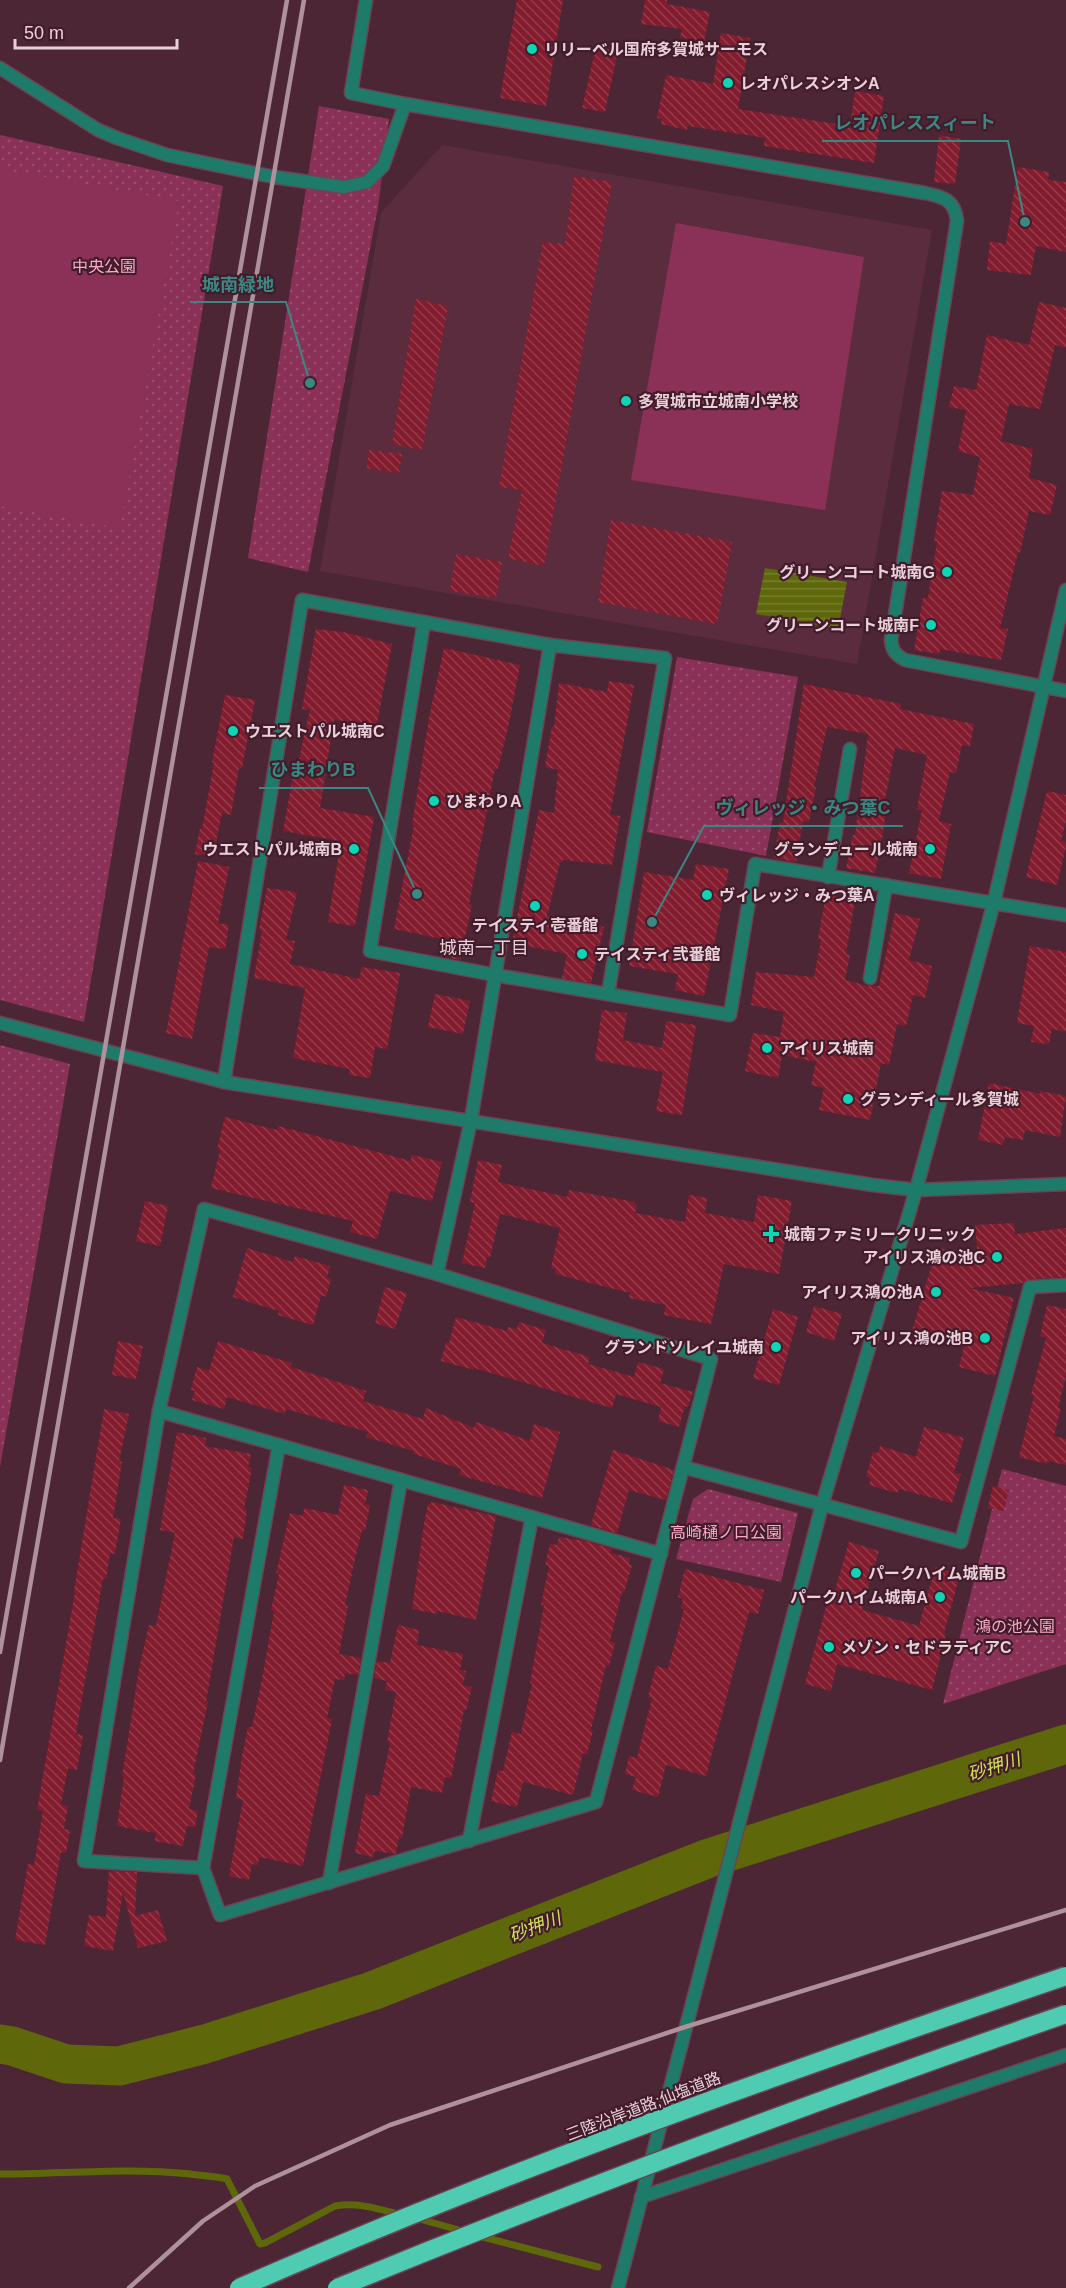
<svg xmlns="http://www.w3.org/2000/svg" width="1066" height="2288" viewBox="0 0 1066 2288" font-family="Helvetica,'Noto Sans JP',sans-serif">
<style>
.built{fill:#5b2c3e}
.grass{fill:url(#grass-dots)}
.pitch{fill:#8b3158}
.water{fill:url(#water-rules)}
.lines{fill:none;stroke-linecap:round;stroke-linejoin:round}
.stream{stroke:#5e680a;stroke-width:7}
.river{stroke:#5e680a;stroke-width:39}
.building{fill:url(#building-back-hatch)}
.minor-casing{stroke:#694553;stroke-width:15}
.tertiary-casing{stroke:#694553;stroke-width:15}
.minor{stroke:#1f7b69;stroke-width:12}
.tertiary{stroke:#1f7b69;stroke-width:12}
.rail{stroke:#af919c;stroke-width:4.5}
.motorway-bridge-casing{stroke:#694553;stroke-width:21;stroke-linecap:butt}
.motorway-bridge{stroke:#4ecbb1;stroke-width:18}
.poi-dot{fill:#0ed5b4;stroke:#421c2b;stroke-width:2}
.labels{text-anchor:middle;stroke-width:4.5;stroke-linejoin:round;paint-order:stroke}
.poi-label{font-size:16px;font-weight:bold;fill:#ead0d9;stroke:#421c2b;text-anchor:start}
.park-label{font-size:16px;fill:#faaac7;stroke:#421c2b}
.street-label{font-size:16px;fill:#ead0d9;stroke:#421c2b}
.neighbourhood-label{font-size:18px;fill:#ead0d9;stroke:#421c2b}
.water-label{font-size:18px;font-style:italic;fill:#d0e353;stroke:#421c2b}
.leader{fill:none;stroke:#3b8883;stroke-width:2}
.callout-dot{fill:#3b8883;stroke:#421c2b;stroke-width:2}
.callout-label{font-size:18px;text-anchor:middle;font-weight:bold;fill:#3b8883;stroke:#421c2b;stroke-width:4.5;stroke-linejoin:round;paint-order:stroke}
</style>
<defs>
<pattern id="grass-dots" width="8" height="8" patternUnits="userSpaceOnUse" patternTransform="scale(1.5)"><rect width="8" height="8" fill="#8b3158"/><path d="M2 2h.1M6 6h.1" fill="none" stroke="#9c4e6f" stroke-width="1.8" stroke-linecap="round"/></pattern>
<pattern id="water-rules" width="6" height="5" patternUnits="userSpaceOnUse" patternTransform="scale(1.5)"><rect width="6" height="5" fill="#5e680a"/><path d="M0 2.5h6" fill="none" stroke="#757d2d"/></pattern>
<pattern id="building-back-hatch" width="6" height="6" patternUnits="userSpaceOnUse" patternTransform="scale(1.5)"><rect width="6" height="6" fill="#831c2e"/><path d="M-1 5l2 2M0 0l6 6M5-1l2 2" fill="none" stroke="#953c4c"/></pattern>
</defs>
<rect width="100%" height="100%" fill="#4d2635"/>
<polygon class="built" points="442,145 932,230 857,664 320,571 381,213"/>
<g class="grass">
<polygon points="319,106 389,119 378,207 308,572 248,558"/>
<polygon points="0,135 223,186 84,1022 0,1000"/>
<polygon points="677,657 798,677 766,856 647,832"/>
<polygon points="0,1045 70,1064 0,1467"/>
<polygon points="1002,1469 1066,1486 1066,1664 943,1704"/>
<polygon points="708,1489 798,1513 781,1582 676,1559 693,1499"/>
</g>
<g class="pitch">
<polygon points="0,169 179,201 120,528 0,506"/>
<polygon points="676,223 864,257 825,510 631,480"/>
</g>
<polygon class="water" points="765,568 847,582 838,629 756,614"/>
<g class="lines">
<g class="stream">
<path d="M0,2174C63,2174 127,2167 190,2174C202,2176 215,2176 227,2179L260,2244L265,2243L335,2206C358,2202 379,2209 402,2215"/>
<polyline points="416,2218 466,2232"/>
<polyline points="479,2236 598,2267"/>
</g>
<polyline class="river" points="0,2044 12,2046 66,2064 119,2066 205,2044 372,1991 709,1858 1066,1744"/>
</g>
<g class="building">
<polygon points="517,0 563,0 546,106 500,98"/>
<polygon points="645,0 667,0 667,4 710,12 704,42 680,37 682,29 641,24"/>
<polygon points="721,33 750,38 738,109 850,126 855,91 884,96 874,163 764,146 765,138 688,126 687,130 661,124 662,119 657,118 666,75 713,84"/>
<polygon points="596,47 618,51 605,112 582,108"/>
<polygon points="939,135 961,139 955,184 934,182"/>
<polygon points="1018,167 1049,172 1048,180 1066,182 1066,252 1036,246 1031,275 987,270 990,241 1006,244"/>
<polygon points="574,176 612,182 544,566 508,558 522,490 499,487 543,242 565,244"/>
<polygon points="416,299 448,306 422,450 392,444"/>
<polygon points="1039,302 1066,308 1066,348 1055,345 1040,409 1009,404 1001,441 1033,449 1029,478 1057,485 1050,515 1029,511 1020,553 1018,552 1000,628 1008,629 1001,660 940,649 939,654 914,650 923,598 928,598 937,541 934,541 942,491 973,495 980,457 958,451 966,410 949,407 954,386 976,390 987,335 1029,345"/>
<polygon points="369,450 402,454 399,473 367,468"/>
<polygon points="611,520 732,542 717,624 598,602"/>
<polygon points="456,554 502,562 496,598 450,591"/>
<polygon points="316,629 343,632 392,644 377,724 334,720 320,808 374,817 355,926 328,922 341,841 283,831 296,759 299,759 310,710 302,709"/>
<polygon points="444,648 520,665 509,723 498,769 495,769 469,904 472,905 460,960 440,956 442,939 394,929 414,825 412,825 429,718"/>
<polygon points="609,681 634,685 610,815 620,816 612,865 563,860 562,863 560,862 547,917 604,927 591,983 562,978 567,954 512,943 539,810 554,813 558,770 545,767 552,727 554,727 559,683 607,692"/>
<polygon points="804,684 901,704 900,709 974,724 970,746 962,745 956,773 950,772 939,821 951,824 941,879 909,873 922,810 917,809 927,755 895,748 884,805 887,805 881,845 875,873 846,868 853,835 855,835 868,734 827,727 814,787 816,787 809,822 803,821 796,862 774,858 780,822 783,823"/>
<polygon points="225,695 255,700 242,768 239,768 231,815 222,813 213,857 195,854 200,828 202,829 214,763 212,762"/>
<polygon points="1047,791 1066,795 1066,820 1061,841 1066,842 1066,846 1057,885 1026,877"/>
<polygon points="198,861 229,867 218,923 229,925 225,949 209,947 192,1039 166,1033"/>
<polygon points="696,864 729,869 704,996 675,990 678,974 629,966 644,872 693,880"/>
<polygon points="267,888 297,892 286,940 295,941 290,964 359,979 362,967 400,973 387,1049 375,1047 370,1078 349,1075 350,1069 293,1058 305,988 254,978 262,930 259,930"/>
<polygon points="826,894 855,900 846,954 850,955 845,980 868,986 879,986 895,913 920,919 909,960 932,966 925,998 913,995 906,1026 897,1024 889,1065 881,1063 870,1120 819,1110 824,1088 811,1085 816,1062 782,1055 778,1078 745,1071 753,1033 780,1037 784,1012 751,1005 756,972 814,977 821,940 818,939"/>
<polygon points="1030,946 1066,952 1066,1032 1052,1029 1049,1044 1031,1042 1034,1026 1017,1023"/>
<polygon points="435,994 470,1001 463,1034 428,1027"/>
<polygon points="602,1010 627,1013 623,1040 662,1048 666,1021 696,1025 682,1115 656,1111 663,1072 595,1060"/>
<polygon points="989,1083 1040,1094 1040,1091 1066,1096 1060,1137 1025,1130 1023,1140 1005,1137 1003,1145 978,1140"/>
<polygon points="225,1117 277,1130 278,1126 411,1161 412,1155 442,1162 432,1201 390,1191 377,1239 350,1232 353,1221 211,1188 220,1150 217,1149"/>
<polygon points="478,1160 502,1165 498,1182 567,1197 569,1190 635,1202 634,1204 637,1205 635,1213 685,1222 689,1195 707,1198 705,1213 754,1222 758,1195 792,1201 779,1274 724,1264 711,1324 664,1315 666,1305 629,1298 630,1293 555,1274 556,1269 551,1268 560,1228 500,1214 490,1258 487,1257 485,1268 462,1263 475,1203 470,1202"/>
<polygon points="145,1201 168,1206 160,1246 136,1241"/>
<polygon points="1014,1223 1015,1234 1066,1228 1066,1277 1030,1279 1023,1283 969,1288 1014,1298 995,1376 959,1367 964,1347 912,1331 937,1247 978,1259 975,1225"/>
<polygon points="247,1248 293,1262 295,1256 330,1266 327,1278 331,1279 326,1297 321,1295 313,1325 278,1315 279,1311 233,1297"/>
<polygon points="385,1287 407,1293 395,1329 375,1323"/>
<polygon points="1047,1305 1066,1309 1066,1376 1058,1408 1061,1408 1054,1436 1066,1439 1066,1465 1047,1461 1047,1464 1019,1457 1034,1396 1031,1395 1046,1338 1040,1336"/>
<polygon points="814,1306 842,1314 834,1341 806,1332"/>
<polygon points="773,1309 798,1317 779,1385 753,1378"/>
<polygon points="456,1317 507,1331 508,1327 517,1329 519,1322 546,1330 542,1343 590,1357 588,1364 634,1377 638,1362 664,1369 660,1383 693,1392 688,1407 685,1406 679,1427 658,1421 661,1407 616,1394 612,1408 474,1368 474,1370 441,1361 446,1342 449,1343"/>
<polygon points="118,1341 143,1346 136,1379 112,1375"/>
<polygon points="218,1341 292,1363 291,1367 366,1391 363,1401 423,1419 426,1408 474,1428 476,1422 530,1441 534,1424 560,1432 542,1498 459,1475 461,1469 414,1454 414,1451 366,1437 368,1432 319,1418 286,1409 285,1414 227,1397 224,1409 192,1400 195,1391 191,1390 197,1367 209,1371"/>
<polygon points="104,1409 129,1414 119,1461 122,1462 113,1518 121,1519 115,1554 110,1553 106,1579 103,1579 88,1663 76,1734 83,1735 77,1770 68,1768 61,1804 68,1806 64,1829 70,1830 66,1853 61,1852 45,1945 15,1940 28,1864 34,1865 43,1811 37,1810 75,1592 74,1591"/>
<polygon points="924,1427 964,1438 954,1473 961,1474 952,1503 899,1489 897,1493 869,1485 871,1479 866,1477 873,1452 878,1453 880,1446 916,1457"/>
<polygon points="177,1432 206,1438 205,1446 251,1454 248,1467 252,1468 244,1509 247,1510 243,1539 234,1537 206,1702 208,1702 193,1774 196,1775 189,1809 198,1811 195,1827 187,1826 183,1846 155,1841 156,1833 117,1826 124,1777 122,1777 139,1669 149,1625 156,1626 175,1533 160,1530"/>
<polygon points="613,1450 674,1470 666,1500 629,1490 617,1533 591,1525"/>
<polygon points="344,1485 368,1490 365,1504 370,1505 365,1531 362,1530 357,1550 345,1605 348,1606 339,1654 361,1658 358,1675 345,1673 344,1680 335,1679 327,1718 332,1719 303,1866 259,1857 258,1865 252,1864 249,1880 229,1876 243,1800 236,1798 242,1756 248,1727 252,1727 261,1684 274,1612 271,1611 279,1573 276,1573 290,1513 303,1516 304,1508 338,1515"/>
<polygon points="993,1486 1009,1490 1004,1511 988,1508"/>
<polygon points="431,1502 496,1516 476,1620 437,1611 437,1614 412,1609 424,1524 428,1504 431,1504"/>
<polygon points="559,1537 586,1541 612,1549 611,1553 630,1558 629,1564 632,1565 624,1593 622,1592 610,1641 615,1643 609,1666 606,1665 591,1730 593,1731 587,1754 583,1753 573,1795 523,1782 517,1807 491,1801 498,1770 503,1771 512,1732 521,1734 532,1683 530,1683 544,1605 541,1605 549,1566 545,1565 550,1544 557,1545"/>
<polygon points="849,1542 879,1551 862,1610 919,1626 935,1567 960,1574 944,1633 946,1634 932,1690 837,1664 831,1691 805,1684 827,1603 831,1604"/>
<polygon points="685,1569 764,1590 758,1614 749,1612 706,1776 666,1765 658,1797 632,1790 636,1777 625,1774 629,1756 637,1758 652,1698 648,1697 656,1666 668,1669 684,1609 681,1608 683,1599 678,1597"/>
<polygon points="398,1625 419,1630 417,1645 463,1654 460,1670 466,1671 463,1685 472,1687 466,1711 464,1710 451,1779 445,1777 442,1793 411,1787 402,1838 399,1837 396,1854 375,1851 373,1857 355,1853 366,1794 379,1796 390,1743 387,1742 396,1692 385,1690 387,1681 374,1678 377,1661 390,1663"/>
<polygon points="109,1871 137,1872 135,1916 158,1910 167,1941 138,1948 123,1892 113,1951 84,1946 89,1915 106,1917"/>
</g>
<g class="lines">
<defs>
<g id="minor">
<path d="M366,0L351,93L405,104L925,193C944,197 955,200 957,221L891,640C892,651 896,655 905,660L1066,691"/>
<polyline points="0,68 98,130 117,138 167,155 274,177 344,187 367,182 383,166 405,104"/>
<polyline points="424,622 370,951 495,975 730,1015 755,864 1066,915"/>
<polyline points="828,877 850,749"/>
<polyline points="870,978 886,885"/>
<polyline points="224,1082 302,600 550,645 665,658 608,994"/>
<polygon points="204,1209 437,1274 711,1359 596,1802 220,1915 203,1868 84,1861 159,1411"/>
<polyline points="437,1274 471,1120 550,645"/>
<polyline points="159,1411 661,1554"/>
<polyline points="683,1467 961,1542 1030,1287 1066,1285"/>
<polyline points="469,1841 532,1517"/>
<polyline points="203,1868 279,1445"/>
<polyline points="329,1883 401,1480"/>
<polyline points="641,2197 1066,2055"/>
</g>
<g id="tertiary">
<polyline points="0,1023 224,1082 873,1185 916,1190 1066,1184"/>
<polyline points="618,2288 822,1505 916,1190 994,902 1066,590"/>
</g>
</defs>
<use href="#minor" class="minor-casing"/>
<use href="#tertiary" class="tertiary-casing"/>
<use href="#minor" class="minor"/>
<use href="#tertiary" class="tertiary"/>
<g class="rail">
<polyline points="0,1652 287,0"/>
<polyline points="0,1760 304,0"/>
<polyline points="129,2288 203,2221 255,2186 390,2125 685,2027 1066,1910"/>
</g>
<defs>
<g id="motorway-bridge">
<path d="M239,2288C509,2169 787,2071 1066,1976"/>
<path d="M337,2288C578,2189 820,2099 1066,2014"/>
</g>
</defs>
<use href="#motorway-bridge" class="motorway-bridge-casing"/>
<use href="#motorway-bridge" class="motorway-bridge"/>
</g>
<g class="poi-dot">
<circle cx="532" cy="49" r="6"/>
<circle cx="728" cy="83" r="6"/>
<circle cx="626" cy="401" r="6"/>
<circle cx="947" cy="572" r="6"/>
<circle cx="931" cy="625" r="6"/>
<circle cx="233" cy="731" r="6"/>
<circle cx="434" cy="801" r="6"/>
<circle cx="354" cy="849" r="6"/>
<circle cx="930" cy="849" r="6"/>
<circle cx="707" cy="895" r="6"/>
<circle cx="535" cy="906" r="6"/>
<circle cx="582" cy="954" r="6"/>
<circle cx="767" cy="1048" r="6"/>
<circle cx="848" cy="1099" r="6"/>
<path d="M768 1225h6v6h6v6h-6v6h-6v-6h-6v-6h6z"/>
<circle cx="997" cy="1257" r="6"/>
<circle cx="936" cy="1292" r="6"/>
<circle cx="985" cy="1338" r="6"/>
<circle cx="776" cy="1347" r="6"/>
<circle cx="856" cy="1573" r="6"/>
<circle cx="940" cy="1597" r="6"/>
<circle cx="829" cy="1647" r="6"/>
</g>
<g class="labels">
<g class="poi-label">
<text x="544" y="55">リリーベル国府多賀城サーモス</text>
<text x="740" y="89">レオパレスシオンA</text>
<text x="638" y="407">多賀城市立城南小学校</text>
<text x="935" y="578" text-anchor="end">グリーンコート城南G</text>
<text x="919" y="631" text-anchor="end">グリーンコート城南F</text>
<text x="245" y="737">ウエストパル城南C</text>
<text x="446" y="807">ひまわりA</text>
<text x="342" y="855" text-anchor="end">ウエストパル城南B</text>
<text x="918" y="855" text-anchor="end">グランデュール城南</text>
<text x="719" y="901">ヴィレッジ・みつ葉A</text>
<text x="535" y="931" text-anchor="middle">テイスティ壱番館</text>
<text x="594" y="960">テイスティ弐番館</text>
<text x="779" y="1054">アイリス城南</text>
<text x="860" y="1105">グランディール多賀城</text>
<text x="784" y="1240">城南ファミリークリニック</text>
<text x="985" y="1263" text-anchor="end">アイリス鴻の池C</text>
<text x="924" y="1298" text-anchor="end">アイリス鴻の池A</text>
<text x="973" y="1344" text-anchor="end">アイリス鴻の池B</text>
<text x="764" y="1353" text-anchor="end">グランドソレイユ城南</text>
<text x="868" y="1579">パークハイム城南B</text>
<text x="928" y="1603" text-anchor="end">パークハイム城南A</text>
<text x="841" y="1653">メゾン・セドラティアC</text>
</g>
<g class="park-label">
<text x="104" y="272">中央公園</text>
<text x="726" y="1538">高崎樋ノ口公園</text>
<text x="1015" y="1632">鴻の池公園</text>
</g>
<g class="street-label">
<text transform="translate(643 2106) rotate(-21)" y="6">三陸沿岸道路;仙塩道路</text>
</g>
<g class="neighbourhood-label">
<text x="484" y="954">城南一丁目</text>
</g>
<g class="water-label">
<text transform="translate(994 1767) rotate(-18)" y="6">砂押川</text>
<text transform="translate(535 1927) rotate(-21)" y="6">砂押川</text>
</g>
</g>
<path class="leader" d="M1025 222L1008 141H822M310 383L286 302H190M417 894L368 788H259M652 922L704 826H903"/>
<g class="callout-dot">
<circle cx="1025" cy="222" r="6"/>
<circle cx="310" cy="383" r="6"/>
<circle cx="417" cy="894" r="6"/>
<circle cx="652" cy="922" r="6"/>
</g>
<g class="callout-label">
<text x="915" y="129">レオパレススィート</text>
<text x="238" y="291">城南緑地</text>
<text x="313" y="776">ひまわりB</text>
<text x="803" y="814">ヴィレッジ・みつ葉C</text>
</g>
<path d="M15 39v9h162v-9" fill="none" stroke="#ead0d9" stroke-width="3"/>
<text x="24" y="39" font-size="18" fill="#ead0d9" stroke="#421c2b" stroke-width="4.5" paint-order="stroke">50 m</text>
</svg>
